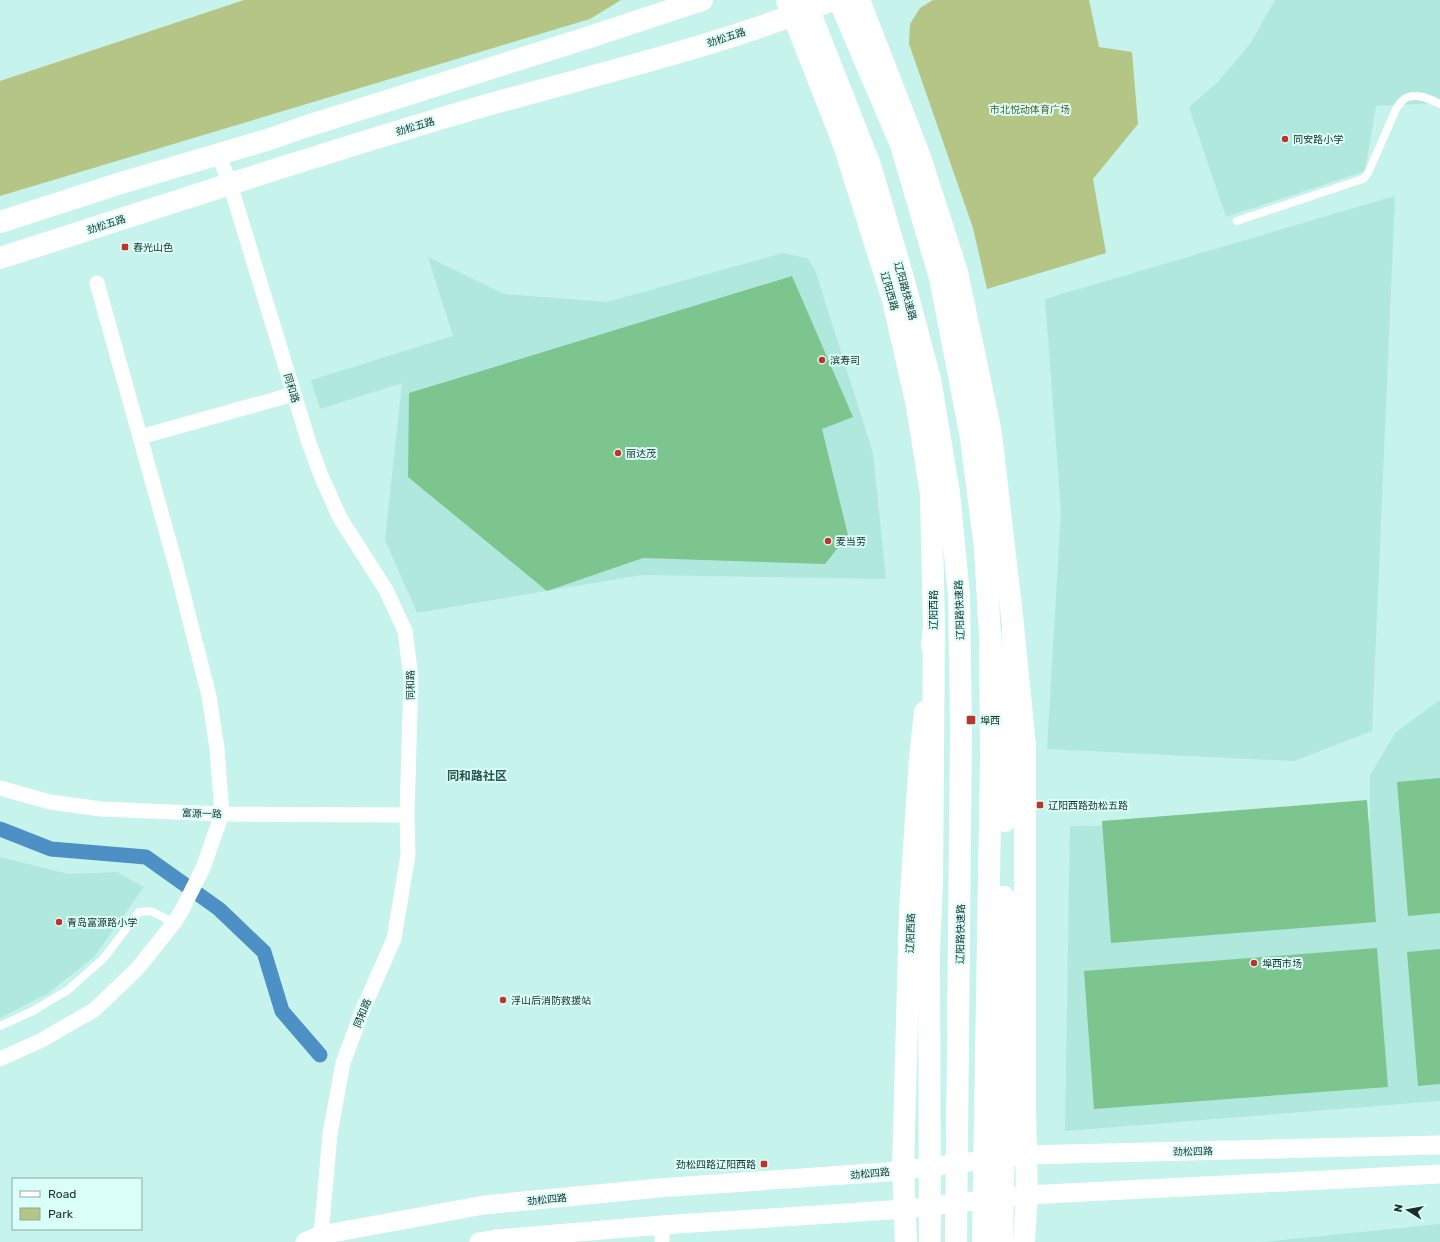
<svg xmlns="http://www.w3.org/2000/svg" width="1440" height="1242" viewBox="0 0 1440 1242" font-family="Rubik,'Noto Sans SC',sans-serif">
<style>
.built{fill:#b1e8de}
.green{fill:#b5c585}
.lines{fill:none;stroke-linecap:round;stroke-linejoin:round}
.canal{stroke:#4d90c6;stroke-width:15}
.building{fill:#7cc58f}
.service{stroke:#fff;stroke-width:8}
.minor{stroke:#fff;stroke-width:15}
.tertiary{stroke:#fff;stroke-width:19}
.secondary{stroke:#fff;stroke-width:22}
.primary{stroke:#fff;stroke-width:22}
.trunk{stroke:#fff;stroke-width:22}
.poi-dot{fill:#c0322f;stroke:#dafff8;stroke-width:1.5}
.labels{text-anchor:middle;stroke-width:4;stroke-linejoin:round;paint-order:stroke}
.street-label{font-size:10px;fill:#1b2d2a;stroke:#dafff8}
.park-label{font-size:10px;fill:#505c23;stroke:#dafff8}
.poi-label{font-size:10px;fill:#1b2d2a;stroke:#dafff8;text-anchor:start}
.quarter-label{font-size:12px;font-weight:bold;fill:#2b544e;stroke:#dafff8}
</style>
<rect width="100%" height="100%" fill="#c6f3eb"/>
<g class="built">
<polygon points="1275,0 1440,0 1440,103 1376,106 1365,171 1226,217 1189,107 1218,82 1250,44"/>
<polygon points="1395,196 1372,731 1294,761 1047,749 1061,511 1045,299"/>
<polygon points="783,253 807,258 815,270 873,453 886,579 641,575 417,613 385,540 402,383 320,409 311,380 453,336 428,257 504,294 607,302"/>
<polygon points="1440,700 1440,1101 1065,1131 1070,826 1370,823 1370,775 1396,732"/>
<polygon points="0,857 68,874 117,872 144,887 94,957 47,994 0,1018"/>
<polygon points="1440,1224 1440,1242 1263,1242"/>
</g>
<g class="green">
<polygon points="244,0 621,0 590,19 0,196 0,81"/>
<polygon points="933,0 1089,0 1099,47 1132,52 1138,124 1093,179 1106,253 987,289 973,228 909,44 910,24 920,8"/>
</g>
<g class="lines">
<polyline class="canal" points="0,829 51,849 146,857 219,909 264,952 282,1011 320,1055"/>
</g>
<g class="building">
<polygon points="792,276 853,417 822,429 848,535 825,564 643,558 547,591 408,477 409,393"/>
<polygon points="1440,778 1440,913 1408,916 1397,782"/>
<polygon points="1367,800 1376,922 1111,943 1102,821"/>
<polygon points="1377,948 1388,1087 1094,1109 1084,971"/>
<polygon points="1440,949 1440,1084 1418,1086 1407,952"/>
</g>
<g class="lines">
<g class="service">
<path d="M1237,221L1363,179L1368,173L1397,107C1399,105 1401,102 1403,100C1414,91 1430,99 1440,104"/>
<polyline points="0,1026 33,1011 68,990 104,958 139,912 151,911 174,923"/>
</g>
<g class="minor">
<polyline points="218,154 230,184 309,443 322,478 340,518 386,590 405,631 411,678 407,815 408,855 394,939 363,1009 343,1063 330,1134 321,1235 322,1242"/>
<polyline points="140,437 294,394"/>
<polyline points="0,788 50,802 101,809 222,814 407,815"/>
<polyline points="0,1059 40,1041 94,1010 137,969 174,923 182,910 203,868 222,814 217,748 209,696 176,566 97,283"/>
<polyline points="662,1242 662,1225"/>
</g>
<g class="tertiary">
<polyline points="305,1242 321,1235 484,1205 659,1188 887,1172 1026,1155 1440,1145"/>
<polyline points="479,1242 495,1239 662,1225 906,1209 1027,1195 1440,1174"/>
</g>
<g class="secondary">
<polyline points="0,222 121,183 270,139 301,128 574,42 702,0"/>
<path d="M0,258C154,209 308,157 463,112C586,76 713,49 832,0"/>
</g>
<g class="primary">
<polyline points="787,0 843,142 893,300 917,406 931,494 934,627 932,646"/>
<polyline points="859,0 920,157 957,272 991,433 1013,625 1025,745 1025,1108 1027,1195 1024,1242"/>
<polyline points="906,1242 903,1170 910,910 920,757 925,712"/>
</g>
<g class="trunk">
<polyline points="805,0 870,165 902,274 930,379 949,492 959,596 961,731 956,1242"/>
<polyline points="839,0 901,145 940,278 971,438 985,548 990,637 991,757 983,1242"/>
<polyline points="1005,821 1013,625"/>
<polyline points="930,1242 929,953 932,882 934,627"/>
<polyline points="1002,1242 1005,1080 1004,897"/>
</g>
</g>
<g class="poi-dot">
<circle cx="1285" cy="139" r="4"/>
<rect x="121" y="243" width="8" height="8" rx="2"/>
<circle cx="822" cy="360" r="4"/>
<circle cx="618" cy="453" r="4"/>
<circle cx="828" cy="541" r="4"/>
<rect x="966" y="715" width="10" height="10" rx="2"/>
<rect x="1036" y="801" width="8" height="8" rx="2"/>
<circle cx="59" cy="922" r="4"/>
<circle cx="1254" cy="963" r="4"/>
<circle cx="503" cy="1000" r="4"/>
<rect x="760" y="1160" width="8" height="8" rx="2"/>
</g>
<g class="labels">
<g class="street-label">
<text transform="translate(726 37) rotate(-18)" y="4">劲松五路</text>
<text transform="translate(415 126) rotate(-17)" y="4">劲松五路</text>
<text transform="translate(106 224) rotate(-18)" y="4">劲松五路</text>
<text transform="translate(890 291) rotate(74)" y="4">辽阳西路</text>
<text transform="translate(906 291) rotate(75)" y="4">辽阳路快速路</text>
<text transform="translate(292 388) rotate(73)" y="4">同和路</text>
<text transform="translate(933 610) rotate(-90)" y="4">辽阳西路</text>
<text transform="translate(959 610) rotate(-92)" y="4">辽阳路快速路</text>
<text transform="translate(410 685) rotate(-91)" y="4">同和路</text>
<text transform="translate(202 813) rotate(2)" y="4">富源一路</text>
<text transform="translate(910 933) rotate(-88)" y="4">辽阳西路</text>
<text transform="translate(960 934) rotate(-89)" y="4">辽阳路快速路</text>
<text transform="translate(362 1013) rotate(-68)" y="4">同和路</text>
<text transform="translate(1193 1151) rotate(-1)" y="4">劲松四路</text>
<text transform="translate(870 1173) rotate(-5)" y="4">劲松四路</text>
<text transform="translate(547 1199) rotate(-6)" y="4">劲松四路</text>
</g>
<g class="park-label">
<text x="1030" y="113">市北悦动体育广场</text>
</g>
<g class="poi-label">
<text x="1293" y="143">同安路小学</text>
<text x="133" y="251">春光山色</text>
<text x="830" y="364">滨寿司</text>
<text x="626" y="457">丽达茂</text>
<text x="836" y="545">麦当劳</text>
<text x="980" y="724">埠西</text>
<text x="1048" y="809">辽阳西路劲松五路</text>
<text x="67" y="926">青岛富源路小学</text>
<text x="1262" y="967">埠西市场</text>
<text x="511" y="1004">浮山后消防救援站</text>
<text x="756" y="1168" text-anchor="end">劲松四路辽阳西路</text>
</g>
<g class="quarter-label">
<text x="477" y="780">同和路社区</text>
</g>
</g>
<rect x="12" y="1178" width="130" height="52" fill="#dafff8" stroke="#8eaba6"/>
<rect x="20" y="1191" width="20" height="6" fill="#ffffff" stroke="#8eaba6"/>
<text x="48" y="1198" font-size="12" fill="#1b2d2a">Road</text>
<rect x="20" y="1208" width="20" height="12" fill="#b5c585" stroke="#8eaba6"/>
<text x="48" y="1218" font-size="12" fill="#1b2d2a">Park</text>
<g transform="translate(1408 1210) rotate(281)" stroke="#dafff8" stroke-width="3" paint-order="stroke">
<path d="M0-3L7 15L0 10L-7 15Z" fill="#1b2d2a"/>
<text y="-6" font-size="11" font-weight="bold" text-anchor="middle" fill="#1b2d2a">N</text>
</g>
</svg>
